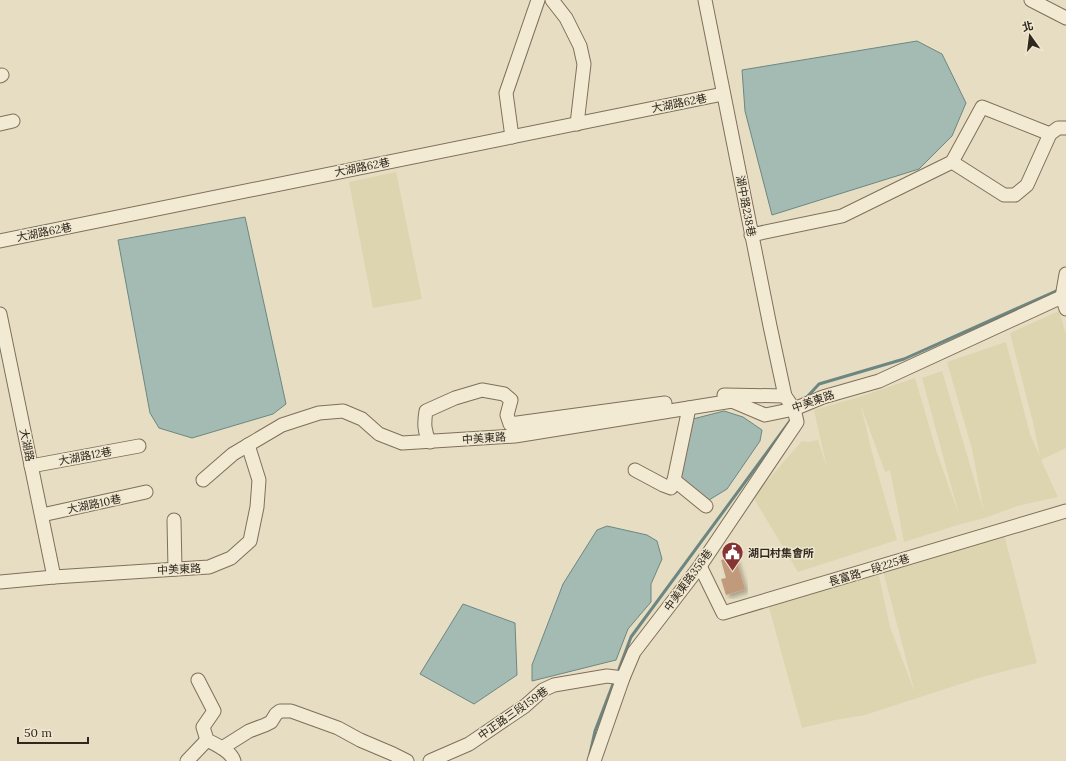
<svg xmlns="http://www.w3.org/2000/svg" width="1066" height="761" viewBox="0 0 1066 761" font-family="Lora,'Noto Sans TC',serif">
<style>
.farmland{fill:#dcd5b0}
.water{fill:#a4bbb4;stroke:#6c8781}
.lines{fill:none;stroke-linecap:round;stroke-linejoin:round}
.stream{stroke:#6c8781;stroke-width:3}
.building{fill:#c19a7c;filter:url(#shadow)}
.minor-casing{stroke:#7f6f5b;stroke-width:15}
.minor{stroke:#f3ead4;stroke-width:13}
.labels{text-anchor:middle;stroke-width:3;stroke-linejoin:round;paint-order:stroke}
.street-label{font-size:11px;fill:#30271e;stroke:#f0e7d0}
.poi-label{font-size:11px;font-weight:bold;fill:#30271e;stroke:#f0e7d0;text-anchor:start}
</style>
<defs>
<filter id="shadow"><feDropShadow dx="3.5" dy="3.5" stdDeviation="2" flood-color="#0004"/></filter>
</defs>
<rect width="100%" height="100%" fill="#e7ddc2"/>
<g class="farmland">
<polygon points="396,172 422,299 373,308 349,182"/>
<polygon points="1059,311 1066,334 1066,448 1041,460 1058,497 1017,506 985,518 961,524 904,542 890,470 885,472 860,403 874,460 897,540 798,572 753,497 802,441 809,442 818,440 827,468 814,410 859,397 915,378 937,453 959,515 922,378 942,371 984,512 972,449 947,362 1006,342 1030,434 1040,457 1033,422 1010,333"/>
<polygon points="1003,530 1037,663 982,677 865,715 835,720 802,728 767,600 877,567 890,627 915,693 882,567"/>
</g>
<g class="water">
<polygon points="917,41 942,54 966,103 952,136 919,169 772,215 745,111 742,70"/>
<polygon points="245,217 286,404 273,414 192,438 159,428 150,413 118,240"/>
<polygon points="724,411 743,417 762,430 760,441 727,489 709,500 679,478 693,419"/>
<polygon points="607,526 647,535 657,541 662,559 651,584 651,602 628,629 616,660 532,681 532,665 563,584 597,530"/>
<polygon points="463,604 515,623 517,675 474,704 420,674"/>
</g>
<g class="lines">
<g class="stream">
<polyline points="806,398 819,384 904,359 1056,291"/>
<polyline points="619,669 631,637 790,421"/>
<polyline points="589,758 595,731 613,684"/>
</g>
</g>
<polygon class="building" points="735,556 745,589 726,595 721,579 726,578 721,560"/>
<g class="lines">
<defs>
<g id="minor">
<polyline points="552,0 566,18 580,46 584,64 577,124"/>
<polyline points="1031,0 1066,18"/>
<polyline points="0,76 2,75"/>
<polyline points="0,124 13,121"/>
<polyline points="512,137 506,93 538,0"/>
<polyline points="952,162 1004,195 1015,195 1027,185 1050,134 1058,128 1066,128"/>
<polyline points="751,235 842,216 952,162 982,107 1050,134"/>
<polyline points="0,241 723,94"/>
<polyline points="1066,274 1062,297 1066,309"/>
<polyline points="0,314 54,577"/>
<polyline points="724,395 785,396"/>
<polyline points="689,408 674,480 706,506"/>
<path d="M430,442C424,432 424,423 426,411L455,398L482,390L504,394L511,400L507,415L510,424L665,403"/>
<polyline points="31,466 139,446"/>
<polyline points="635,470 663,485 671,488 674,480"/>
<polyline points="203,480 233,454 282,425 319,413 343,411 362,419 379,434 402,443 515,436 732,401 765,415 794,409 823,397 879,381 1066,295"/>
<polyline points="42,515 146,492"/>
<polyline points="174,520 175,569"/>
<polyline points="700,566 723,613 1066,511"/>
<polyline points="0,582 54,577 209,567 231,558 250,541 257,507 259,480 248,445"/>
<path d="M198,680L214,711L203,727L207,740C217,745 231,751 234,761"/>
<polyline points="222,748 249,731 265,725 271,722 276,714 280,711 291,711 338,728 360,740 393,754 407,761"/>
<polyline points="187,761 207,740"/>
<polyline points="430,761 469,744 525,706 543,690 554,685 607,676 623,678"/>
<polyline points="594,761 623,678 634,652 700,566 797,422 794,409 785,396 770,326 705,0"/>
</g>
</defs>
<use href="#minor" class="minor-casing"/>
<use href="#minor" class="minor"/>
</g>
<defs>
<symbol id="civic-pin" viewBox="-11 -11 22 30"><path d="M0 17L-7.5 6A9.5 9.5 0 1 1 7.5 6Z" fill="#863433" stroke="#f0e7d0"/><path d="M-.6-6.5H3V-4.5H.6V-3L4-1V1h2V6H-6V1h2V-1L-.6-3ZM-1.2 2.5V6h2.4V2.5Z" fill="#fff"/></symbol>
</defs>
<g fill-rule="evenodd">
<use href="#civic-pin" x="720" y="540" width="25" height="34"/>
</g>
<g class="labels">
<g class="street-label">
<text transform="translate(679 103) rotate(-11)" y="4">大湖路62巷</text>
<text transform="translate(362 167) rotate(-11)" y="4">大湖路62巷</text>
<text transform="translate(746 206) rotate(79)" y="4">湖中路238巷</text>
<text transform="translate(44 232) rotate(-11)" y="4">大湖路62巷</text>
<text transform="translate(813 401) rotate(-19)" y="4">中美東路</text>
<text transform="translate(484 438) rotate(-4)" y="4">中美東路</text>
<text transform="translate(27 445) rotate(78)" y="4">大湖路</text>
<text transform="translate(85 456) rotate(-11)" y="4">大湖路12巷</text>
<text transform="translate(94 504) rotate(-12)" y="4">大湖路10巷</text>
<text transform="translate(179 569) rotate(-3)" y="4">中美東路</text>
<text transform="translate(869 570) rotate(-17)" y="4">長富路一段225巷</text>
<text transform="translate(688 580) rotate(-54)" y="4">中美東路358巷</text>
<text transform="translate(513 713) rotate(-35)" y="4">中正路三段159巷</text>
</g>
<g class="poi-label">
<text x="748" y="557">湖口村集會所</text>
</g>
</g>
<g transform="translate(1030 36) rotate(346)" stroke="#f0e7d0" stroke-width="3" paint-order="stroke">
<path d="M0-3L7 15L0 10L-7 15Z" fill="#30271e"/>
<text y="-6" font-size="11" font-weight="bold" text-anchor="middle" fill="#30271e">北</text>
</g>
<path d="M18 737v6h70v-6" fill="none" stroke="#30271e" stroke-width="2"/>
<text x="24" y="737" font-size="12" fill="#30271e" stroke="#f0e7d0" stroke-width="3" paint-order="stroke">50 m</text>
</svg>
